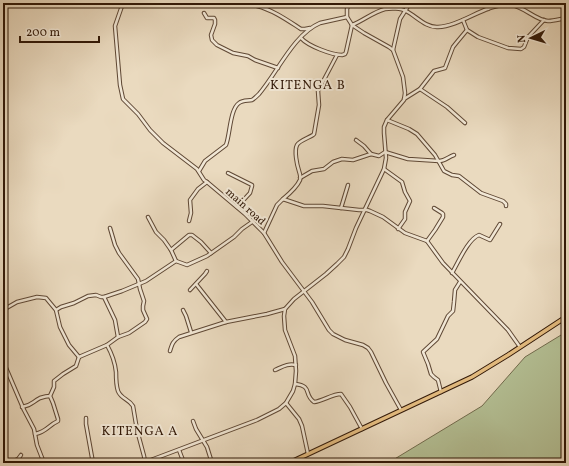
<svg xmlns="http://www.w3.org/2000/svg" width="569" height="466" viewBox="0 0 569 466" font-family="Vollkorn,serif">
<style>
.green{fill:#b4c095;stroke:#726c4e}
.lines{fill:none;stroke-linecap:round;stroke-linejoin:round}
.minor-casing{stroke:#5f4835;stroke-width:4.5}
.major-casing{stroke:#311807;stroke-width:5.5}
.minor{stroke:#f1e7d5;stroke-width:2.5}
.major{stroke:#e5bd80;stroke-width:3.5}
.labels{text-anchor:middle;stroke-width:4;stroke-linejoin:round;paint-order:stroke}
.street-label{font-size:11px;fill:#311807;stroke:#f1e7d5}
.quarter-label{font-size:13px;letter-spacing:1px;fill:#311807;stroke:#f1e7d5}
</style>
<rect width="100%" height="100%" fill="#eadabf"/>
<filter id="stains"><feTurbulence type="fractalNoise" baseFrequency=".005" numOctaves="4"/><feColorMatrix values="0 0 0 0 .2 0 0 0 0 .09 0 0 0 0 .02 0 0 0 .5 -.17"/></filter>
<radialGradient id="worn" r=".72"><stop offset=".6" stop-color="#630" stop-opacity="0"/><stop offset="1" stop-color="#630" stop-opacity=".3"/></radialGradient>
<polygon class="green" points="566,332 566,463 388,463 482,406 525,357"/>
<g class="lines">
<defs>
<g id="minor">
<polyline points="123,3 115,26 120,85 123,99 138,114 150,130 163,143 197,169 204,180 207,182 245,214 264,233 282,262 312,302 329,330 333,334 345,340 363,345 368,348 371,352 386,383 401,410"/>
<polyline points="485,3 488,9"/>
<path d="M257,6C273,10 287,20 301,29H305L310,28"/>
<polyline points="204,13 207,18 214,18 215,20 215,24 211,35 212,40 217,45 233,53 248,56 255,60 278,68"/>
<polyline points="463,20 467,30 478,37 508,48 521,49 524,47 528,37 544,20"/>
<path d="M301,38C308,46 332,55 342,55L345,54L346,52L352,25C363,21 373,12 385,9C391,8 401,8 406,11C416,16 426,28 438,27C462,26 487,2 511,5C525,7 535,20 548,21C554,21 560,19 566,18"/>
<polyline points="393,50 400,19 410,3"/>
<polyline points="420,89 447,107 465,123"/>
<polyline points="404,99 420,89 434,71 445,68 453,47 457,42 467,30"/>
<polyline points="387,120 409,129 417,134 435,155 444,171 452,175 459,176 481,193 503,201 506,204 506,206"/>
<polyline points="356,140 364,146 371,154"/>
<polyline points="384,169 402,182 405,192 410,201 405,212 405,219 398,229"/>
<path d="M199,171L205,161L226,145C230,135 230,109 239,103C243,100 248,101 252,100C254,99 257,96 259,94C277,73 294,34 320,23L347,17"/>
<polyline points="228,173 252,185 252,186 250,193 237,207"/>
<path d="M300,178L312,171L324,169L333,162L342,159L353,160L371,154L379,156L385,152L408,159L439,161C445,161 448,157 454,155"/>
<path d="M283,199C289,194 297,187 300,180C301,177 300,174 299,171C297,165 294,151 297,145C299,141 308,138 313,135L314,134L319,105L318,91L337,55"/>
<polyline points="341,208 348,185"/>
<polyline points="148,217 156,232 164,240 171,250 176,261 187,265 207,256 234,237 242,229 252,222"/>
<polyline points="189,221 191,213 190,200 198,189 207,182"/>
<polyline points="264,233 277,205 283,199 304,206 323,206 359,210 367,210 370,211 383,217 405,233 427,241 443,263 508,330 520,347"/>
<polyline points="427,241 435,230 443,217 443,214 442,213 434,208"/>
<polyline points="171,250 189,235 192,235 201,242 211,253"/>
<path d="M452,273C458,263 468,239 479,235L490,240L500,224"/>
<polyline points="196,284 226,322"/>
<polyline points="190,290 205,274 207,271"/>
<polyline points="104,297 115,320 118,337"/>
<polyline points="3,310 17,302 37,297 46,298 56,310 60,327 69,345 79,357 107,345 118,337 129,333 145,322 147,319 143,310 143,306 144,301 140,289 138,279 119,253 115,245 110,228"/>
<polyline points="56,310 61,307 74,303 88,296 96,295 101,297 104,297 122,291 146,281 176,261"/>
<polyline points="183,310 186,316 191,332"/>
<path d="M107,345C112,354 115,362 116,372C116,378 116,385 118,391C121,399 129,399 133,406L137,430L144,456L145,462"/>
<path d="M170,351C172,344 173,341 179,337L226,322L267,314L285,309"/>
<polyline points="3,361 24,410 34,429 37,445 44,463"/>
<path d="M275,370C282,367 288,363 296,365"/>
<path d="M295,384C313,386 303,394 314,402C323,401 332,394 341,394L350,407L362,429"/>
<polyline points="441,392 438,380 434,377 431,374 428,364 423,352 437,339 448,316 453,311 454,302 455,290 460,282"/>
<polyline points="286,403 299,419 302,426 308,454"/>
<path d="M22,407C33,405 32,402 40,398C43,397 46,396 50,396"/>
<polyline points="86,418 86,424 93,463"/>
<polyline points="193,421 196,429 207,447 212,463"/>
<path d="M35,434C48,431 47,426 58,421V419L53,403L50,396L54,387V381L63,374L76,366L79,357"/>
<polyline points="179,450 184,463"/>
<polyline points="9,463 18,459 21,455"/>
<polyline points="143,463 257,420 279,409 286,403 293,391 295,384 296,371 295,356 285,330 284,316 285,309 294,299 326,274 337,264 344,257 348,249 356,228 384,169 386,158 384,133 384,127 387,120 404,100 405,93 403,77 393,50 389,47 364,33 352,25 347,17 347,9 349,3"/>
</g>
<polyline id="major" points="289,463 472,377 508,355 566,317"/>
</defs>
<use href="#minor" class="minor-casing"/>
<use href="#major" class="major-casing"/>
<use href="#minor" class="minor"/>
<use href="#major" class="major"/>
</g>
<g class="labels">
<g class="street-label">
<text transform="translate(246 206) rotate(42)" y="4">main road</text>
</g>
<g class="quarter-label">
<text x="308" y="89">KITENGA B</text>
<text x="140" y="435">KITENGA A</text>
</g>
</g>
<rect width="569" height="466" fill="none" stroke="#eadabf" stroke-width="16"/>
<rect x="4" y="4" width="561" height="458" fill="none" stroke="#311807" stroke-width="2"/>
<rect x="8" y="8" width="553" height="450" fill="none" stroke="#311807"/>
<g transform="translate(531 38) rotate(265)" stroke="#f1e7d5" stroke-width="3" paint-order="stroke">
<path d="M0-3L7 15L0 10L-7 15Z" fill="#311807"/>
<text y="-6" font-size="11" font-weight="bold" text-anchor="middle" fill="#311807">N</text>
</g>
<path d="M20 36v6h79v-6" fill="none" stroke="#311807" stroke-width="2"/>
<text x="26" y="36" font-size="12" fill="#311807" stroke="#f1e7d5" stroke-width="3" paint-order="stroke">200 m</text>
<rect width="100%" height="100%" filter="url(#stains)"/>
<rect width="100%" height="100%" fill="url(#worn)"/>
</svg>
